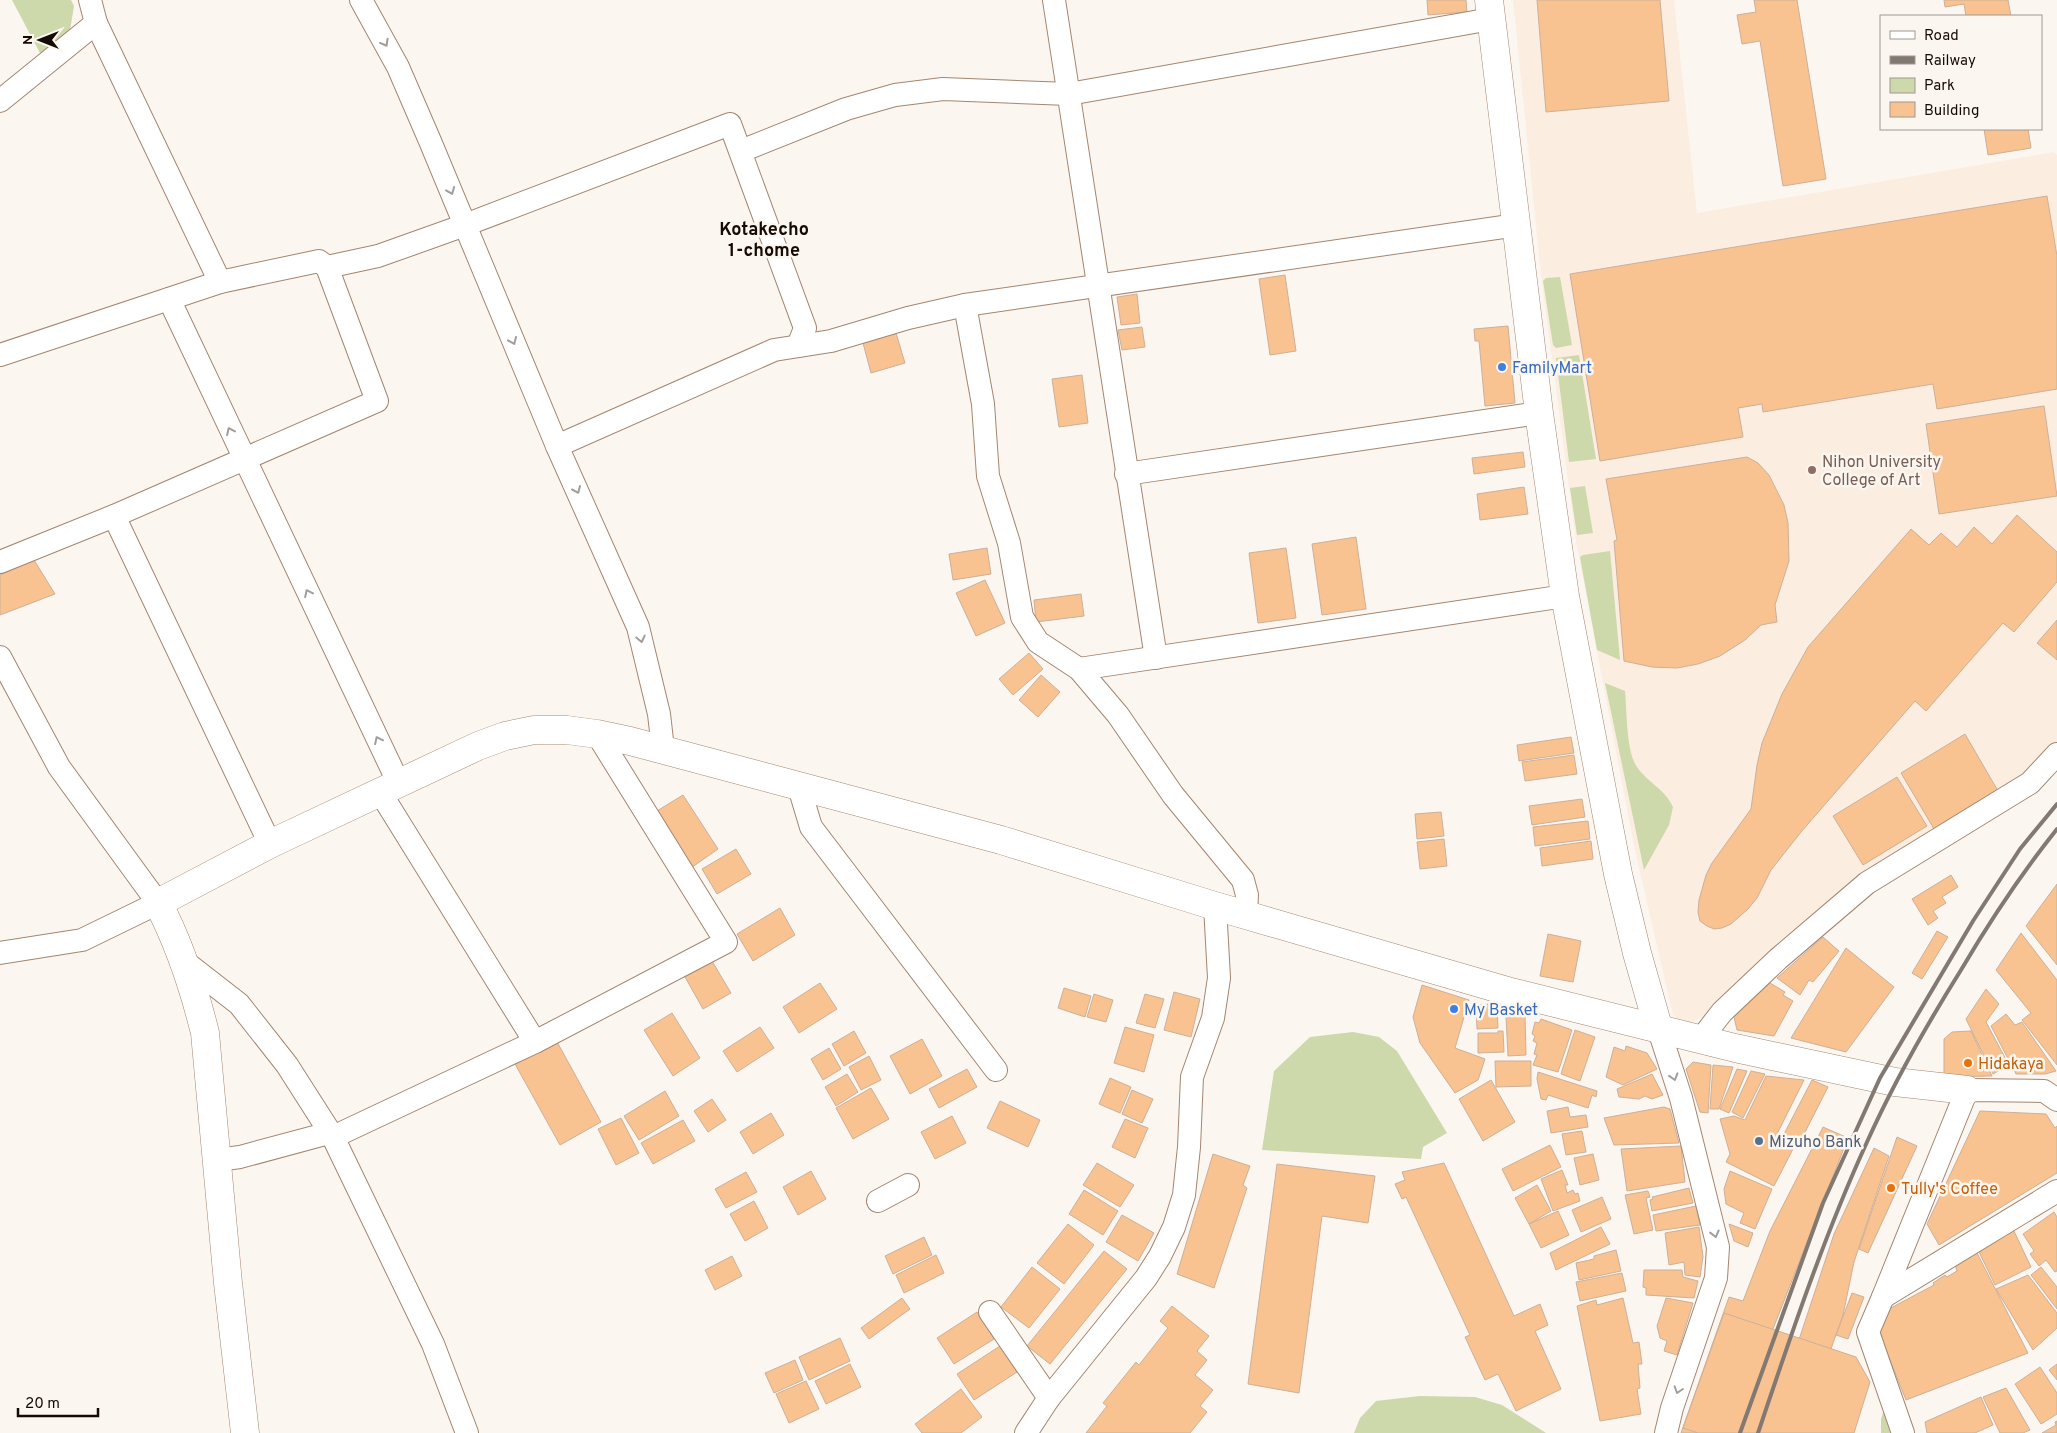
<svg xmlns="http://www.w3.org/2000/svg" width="2057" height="1433" viewBox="0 0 2057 1433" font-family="Overpass,sans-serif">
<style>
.built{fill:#fcede1}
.green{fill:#cdd8ab}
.building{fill:#f8c291;stroke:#cdb098}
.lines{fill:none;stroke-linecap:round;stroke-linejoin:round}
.street-casing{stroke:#a38670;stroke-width:24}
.secondary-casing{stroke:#a38670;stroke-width:29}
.street{stroke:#fff;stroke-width:22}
.secondary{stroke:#fff;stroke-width:28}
.rail{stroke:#827973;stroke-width:4}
.oneway{stroke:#a19d9b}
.shop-dot{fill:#3f7fe0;stroke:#fcf6f1;stroke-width:2}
.education-dot{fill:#8d6e63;stroke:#fcf6f1;stroke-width:2}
.food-dot{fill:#e8710a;stroke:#fcf6f1;stroke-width:2}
.service-dot{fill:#5c6f8a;stroke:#fcf6f1;stroke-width:2}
.labels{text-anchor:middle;stroke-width:5;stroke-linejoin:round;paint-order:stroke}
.shop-label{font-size:16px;fill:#366cbe;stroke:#fcf6f1;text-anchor:start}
.education-label{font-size:16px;fill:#785e54;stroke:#fcf6f1;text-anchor:start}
.food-label{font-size:16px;fill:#c56008;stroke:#fcf6f1;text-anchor:start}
.service-label{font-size:16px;fill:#4e5e75;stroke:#fcf6f1;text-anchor:start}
.neighbourhood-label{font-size:18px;font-weight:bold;fill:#150b04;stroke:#fcf6f1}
</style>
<rect width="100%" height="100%" fill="#fcf6f1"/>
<polygon class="built" points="1513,0 1674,0 1697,213 2054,152 2057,155 2057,743 2015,787 1704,1016 1692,1022 1680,1021 1673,1015 1634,846 1576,541 1541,275"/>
<g class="green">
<polygon points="12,0 71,0 74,6 70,30 41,55"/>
<polygon points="1560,277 1572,345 1556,348 1553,345 1543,281 1546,278"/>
<polygon points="1579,355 1596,459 1569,462 1556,358"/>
<polygon points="1585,486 1593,533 1577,535 1570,488"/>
<polygon points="1610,551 1620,660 1597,650 1580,557 1583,555"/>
<path d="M1605,683L1625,691C1627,711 1626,752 1637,767C1648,783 1664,788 1673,807L1669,825L1644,870Z"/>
<polygon points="1353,1032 1379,1037 1397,1051 1447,1133 1423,1147 1421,1159 1262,1150 1274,1071 1310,1037"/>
<polygon points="1420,1396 1475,1397 1502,1405 1546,1433 1354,1433 1360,1418 1376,1401"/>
<polygon points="1885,1407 1892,1433 1881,1433 1881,1419"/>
</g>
<g class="building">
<polygon points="1427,0 1466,0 1467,12 1428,15"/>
<polygon points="1537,0 1660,0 1669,101 1546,112"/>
<polygon points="1754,0 1797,0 1826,179 1783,186 1760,41 1742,44 1737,15 1756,12"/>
<polygon points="1944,0 2008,0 2011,16 1966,16 1964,4 1945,7"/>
<polygon points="1984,129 2028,129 2031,148 1988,155"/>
<polygon points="2047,196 2057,256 2057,389 1937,409 1933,384 1763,412 1762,404 1738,408 1743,437 1600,461 1570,274"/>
<polygon points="1285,275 1296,351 1270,355 1259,279"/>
<polygon points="1137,294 1140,323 1121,325 1117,297"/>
<polygon points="1508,326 1515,403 1485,406 1479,341 1475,341 1474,329"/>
<polygon points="1142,327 1145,347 1122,350 1118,330"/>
<polygon points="896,333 905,363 871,373 863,343"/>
<polygon points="1082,375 1088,423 1059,427 1052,379"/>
<polygon points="2044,406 2057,496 1939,514 1926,424"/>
<polygon points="1523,452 1525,467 1474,474 1472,458"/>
<polygon points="1747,457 1758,463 1769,475 1784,505 1788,523 1789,561 1775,605 1777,622 1761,625 1745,640 1720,656 1698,664 1677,668 1652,667 1624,661 1614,541 1617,540 1606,479"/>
<polygon points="1524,487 1528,514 1480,520 1477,494"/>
<polygon points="2017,515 2057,552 2057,582 2014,632 2003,623 1926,711 1915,701 1801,832 1771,870 1757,898 1748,909 1731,924 1722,928 1714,929 1707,926 1700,921 1698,912 1699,900 1706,875 1712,863 1751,809 1757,765 1762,743 1782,694 1808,647 1911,529 1929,545 1941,533 1957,547 1974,527 1992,544"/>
<polygon points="1356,537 1366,609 1322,615 1312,544"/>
<polygon points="987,548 991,574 953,580 949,554"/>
<polygon points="1286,548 1296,618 1258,623 1249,553"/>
<polygon points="34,560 55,594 0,615 0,575"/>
<polygon points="985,580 1005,623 976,636 956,593"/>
<polygon points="1081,594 1084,616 1036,622 1034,600"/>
<polygon points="2057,620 2057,660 2037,643"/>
<polygon points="1029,653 1043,669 1013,695 999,679"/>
<polygon points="1041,675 1060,692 1038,717 1019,700"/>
<polygon points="1965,734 1998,791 1934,829 1901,773"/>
<polygon points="1571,737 1574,753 1519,761 1517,745"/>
<polygon points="1574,755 1577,774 1525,781 1522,762"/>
<polygon points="1897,777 1927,826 1863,865 1833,816"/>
<polygon points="683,795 718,849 688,870 652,814"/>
<polygon points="1582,799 1585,817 1532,825 1529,806"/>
<polygon points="1441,812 1444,836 1417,839 1415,814"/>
<polygon points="1588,821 1590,839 1535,846 1533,827"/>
<polygon points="1444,839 1447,866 1420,869 1417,842"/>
<polygon points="1591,841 1593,859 1542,866 1540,848"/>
<polygon points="736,849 751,874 717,894 702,869"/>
<polygon points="1951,875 1958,887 1942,897 1946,903 1933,911 1938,918 1928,925 1912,899"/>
<polygon points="2057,884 2057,965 2026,926"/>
<polygon points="780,908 795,935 753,961 737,934"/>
<polygon points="1937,931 1948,937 1922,979 1912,973"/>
<polygon points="2021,933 2057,980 2057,1065 2022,1020 2031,1013 1996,970"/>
<polygon points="1548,934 1581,941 1573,982 1540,976"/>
<polygon points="1823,937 1839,951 1813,982 1809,980 1800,995 1777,978"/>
<polygon points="1846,948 1894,987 1846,1052 1791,1038"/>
<polygon points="712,961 731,993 703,1009 685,977"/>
<polygon points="820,983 837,1009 799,1033 783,1007"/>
<polygon points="1770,983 1785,992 1783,995 1793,1001 1774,1036 1737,1030 1734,1017"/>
<polygon points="1422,985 1469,1000 1455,1048 1485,1059 1478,1080 1455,1093 1420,1043 1413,1017"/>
<polygon points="1064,988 1091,996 1085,1017 1058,1008"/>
<polygon points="1986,989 1999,1004 1986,1022 2009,1065 1993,1074 1966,1019"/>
<polygon points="1174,992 1200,999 1191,1037 1164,1030"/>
<polygon points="1094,994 1113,1000 1106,1022 1087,1017"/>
<polygon points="1145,994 1164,999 1155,1028 1136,1023"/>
<polygon points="1491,1004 1491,1006 1497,1006 1498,1028 1477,1029 1476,1005"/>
<polygon points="672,1013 700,1058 673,1076 644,1030"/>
<polygon points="2006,1014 2015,1025 2022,1022 2056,1071 2045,1074 2016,1074 1991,1026"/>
<polygon points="1525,1016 1526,1055 1508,1056 1506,1017"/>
<polygon points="1541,1019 1572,1030 1558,1072 1533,1065 1537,1055 1534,1054 1537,1043 1533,1041 1535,1036 1532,1034 1535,1022 1539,1023"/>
<polygon points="760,1027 774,1048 737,1072 723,1051"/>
<polygon points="1125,1027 1154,1035 1144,1072 1114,1063"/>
<polygon points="1575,1030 1595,1037 1580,1081 1561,1074"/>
<polygon points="854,1031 866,1053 844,1066 832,1044"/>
<polygon points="1498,1031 1503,1031 1504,1052 1478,1053 1478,1033 1498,1033"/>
<polygon points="1971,1031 1992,1076 1944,1077 1944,1039 1952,1032"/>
<polygon points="922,1039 942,1076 910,1094 890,1056"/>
<polygon points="556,1040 601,1122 560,1145 515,1064"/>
<polygon points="1626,1046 1647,1053 1657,1069 1623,1085 1606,1077 1614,1047 1625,1051"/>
<polygon points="829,1048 841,1069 823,1080 811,1059"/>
<polygon points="869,1056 881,1080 861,1090 849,1067"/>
<polygon points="1495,1061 1531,1061 1531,1086 1496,1087"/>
<polygon points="1693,1062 1711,1065 1708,1113 1700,1112 1686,1069"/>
<polygon points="1713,1065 1733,1067 1719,1109 1710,1109"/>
<polygon points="967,1069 977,1087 939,1108 929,1089"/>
<polygon points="1737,1069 1747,1071 1729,1113 1720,1109"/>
<polygon points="1751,1071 1765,1074 1743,1118 1732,1112"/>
<polygon points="1538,1072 1597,1091 1596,1097 1592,1095 1588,1108 1548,1095 1546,1100 1541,1099 1537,1079"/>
<polygon points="847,1074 858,1092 836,1106 825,1087"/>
<polygon points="1652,1074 1663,1095 1652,1099 1645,1096 1639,1099 1619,1097 1617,1089"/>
<polygon points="1766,1076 1804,1080 1775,1138 1794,1147 1774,1186 1726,1162 1730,1154 1720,1119 1734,1116 1745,1120"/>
<polygon points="1110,1078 1131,1087 1120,1113 1099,1104"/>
<polygon points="1491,1080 1515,1122 1483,1141 1459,1099"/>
<polygon points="1812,1080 1828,1087 1800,1142 1784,1134"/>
<polygon points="871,1088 889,1119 853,1139 836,1108"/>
<polygon points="1132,1090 1153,1099 1142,1123 1122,1114"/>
<polygon points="665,1091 679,1116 639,1140 624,1116"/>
<polygon points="712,1099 726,1120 708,1132 694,1111"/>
<polygon points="1000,1101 1040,1120 1028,1147 987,1128"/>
<polygon points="1568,1107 1570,1117 1586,1115 1588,1127 1551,1133 1547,1111"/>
<polygon points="1664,1107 1670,1109 1679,1143 1614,1145 1604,1118"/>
<polygon points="1980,1111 2046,1114 2055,1128 2057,1126 2057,1173 1939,1245 1927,1224"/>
<polygon points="771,1113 784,1135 753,1154 740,1132"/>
<polygon points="952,1116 966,1143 935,1159 921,1132"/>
<polygon points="621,1118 639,1153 616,1165 598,1129"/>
<polygon points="1125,1119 1148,1128 1135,1158 1112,1147"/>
<polygon points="683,1120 695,1141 653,1164 641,1143"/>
<polygon points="1823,1127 1848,1138 1771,1334 1736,1433 1681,1433 1729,1297 1743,1301 1770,1231"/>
<polygon points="1582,1131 1586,1152 1566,1155 1562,1134"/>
<polygon points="1897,1137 1917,1146 1868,1253 1859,1249"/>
<polygon points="1550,1145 1561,1167 1513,1191 1502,1169"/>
<polygon points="1681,1146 1685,1182 1627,1191 1621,1149"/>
<polygon points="1874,1148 1889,1156 1854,1262 1843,1315 1801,1433 1768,1433 1834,1234"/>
<polygon points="1213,1154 1250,1166 1243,1185 1247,1188 1214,1288 1177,1274"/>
<polygon points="1593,1154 1599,1180 1580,1185 1574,1158"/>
<polygon points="1097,1163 1134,1185 1120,1207 1083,1185"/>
<polygon points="1444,1163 1514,1316 1540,1304 1548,1325 1535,1331 1561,1389 1516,1411 1498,1374 1485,1380 1465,1337 1470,1335 1406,1197 1402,1199 1395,1184 1405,1180 1402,1172"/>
<polygon points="1277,1164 1375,1176 1368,1223 1322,1216 1299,1393 1248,1384"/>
<polygon points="1562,1170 1568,1185 1565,1185 1567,1193 1573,1190 1575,1194 1578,1193 1580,1201 1553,1211 1541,1179"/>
<polygon points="811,1171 826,1199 798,1215 783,1187"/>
<polygon points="1730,1171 1772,1189 1755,1229 1740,1223 1744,1213 1726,1204 1724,1189"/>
<polygon points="746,1172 757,1192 726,1208 715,1189"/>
<polygon points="1537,1185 1551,1211 1529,1224 1515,1198"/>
<polygon points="1689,1188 1693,1203 1652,1211 1650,1200 1653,1199 1652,1197"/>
<polygon points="1084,1190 1118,1211 1103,1235 1069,1214"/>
<polygon points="1648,1191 1650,1197 1646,1198 1653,1230 1634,1234 1625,1195"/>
<polygon points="1602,1197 1611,1219 1581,1232 1572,1210"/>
<polygon points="754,1201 768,1228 745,1241 730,1214"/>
<polygon points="1696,1206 1700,1225 1656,1231 1653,1215"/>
<polygon points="1558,1211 1569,1235 1541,1248 1529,1224"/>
<polygon points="2054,1212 2057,1217 2057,1271 2055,1272 2046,1260 2039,1266 2030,1254 2034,1251 2023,1234"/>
<polygon points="1122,1215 1154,1233 1138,1261 1106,1242"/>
<polygon points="1068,1224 1094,1245 1064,1284 1037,1263"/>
<polygon points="1729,1224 1753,1233 1748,1247 1734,1241"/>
<polygon points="1601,1227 1610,1244 1556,1270 1550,1253"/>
<polygon points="1699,1227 1703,1257 1700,1277 1685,1275 1684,1262 1669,1265 1665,1233"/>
<polygon points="2013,1229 2031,1267 1995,1285 1979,1252 1982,1251 1979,1245"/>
<polygon points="924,1237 932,1255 893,1274 885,1256"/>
<polygon points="1616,1250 1621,1271 1579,1280 1576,1263 1594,1259 1594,1256"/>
<polygon points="1104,1251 1127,1269 1050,1364 1027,1346"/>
<polygon points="1976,1251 2028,1353 1906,1400 1878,1330 1887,1310 1934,1285 1933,1283 1945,1275 1947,1277 1957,1271 1955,1264"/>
<polygon points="936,1255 944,1273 904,1293 896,1275"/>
<polygon points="732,1256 742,1276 715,1290 705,1270"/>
<polygon points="1032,1267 1060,1289 1029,1328 1001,1307"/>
<polygon points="2041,1267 2057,1287 2057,1309 2031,1275"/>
<polygon points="1644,1270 1682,1270 1683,1277 1698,1281 1694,1298 1646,1295 1646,1288 1643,1287"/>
<polygon points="1622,1273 1626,1291 1580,1301 1576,1282"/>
<polygon points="2028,1275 2057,1313 2057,1328 2033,1350 1996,1289"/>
<polygon points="1852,1293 1864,1297 1848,1339 1836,1335"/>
<polygon points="902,1298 910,1309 869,1339 861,1328"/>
<polygon points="1623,1298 1633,1343 1639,1342 1642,1364 1638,1364 1640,1388 1637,1389 1641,1414 1600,1421 1577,1306 1596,1300 1597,1305"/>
<polygon points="1666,1298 1693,1303 1677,1355 1664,1351 1667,1341 1660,1338 1657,1326"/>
<polygon points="1172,1306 1209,1336 1197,1351 1207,1360 1195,1375 1213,1390 1200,1406 1207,1412 1190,1433 1086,1433 1107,1406 1103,1403 1136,1362 1139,1365 1168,1328 1160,1321"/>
<polygon points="977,1312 994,1339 954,1364 937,1338"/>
<polygon points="1724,1313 1856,1357 1870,1382 1854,1433 1698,1433 1683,1428"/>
<polygon points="840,1338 850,1361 809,1380 799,1357"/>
<polygon points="1000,1346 1017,1372 974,1400 957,1374"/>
<polygon points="795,1360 803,1380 774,1393 765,1373"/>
<polygon points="850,1364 861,1387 826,1404 815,1381"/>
<polygon points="2057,1364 2057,1380 2049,1370"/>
<polygon points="2040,1367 2057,1393 2057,1414 2041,1424 2015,1384"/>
<polygon points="806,1381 819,1409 789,1423 776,1394"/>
<polygon points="2006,1388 2030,1430 2023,1433 2000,1433 1983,1397"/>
<polygon points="961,1389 982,1417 961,1433 922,1433 915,1424"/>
<polygon points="1981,1397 1993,1425 1975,1433 1927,1433 1925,1422"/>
<polygon points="2057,1421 2057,1433 2042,1433 2056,1425 2055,1422"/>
</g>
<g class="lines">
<defs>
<g id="street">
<polyline points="361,0 398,67 430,141 557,446 638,627 659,714 663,749"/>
<polyline points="1054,0 1156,658"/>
<polyline points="96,23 220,282"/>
<polyline points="0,101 96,23 90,0"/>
<polyline points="741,151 846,109 895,95 943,89 1069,94 1491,19"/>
<polyline points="169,299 399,784"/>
<polyline points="965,305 983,404 988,476 1009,543 1022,617 1038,642 1079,669 1118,715 1173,795 1243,880 1247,895 1246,914"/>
<polyline points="0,355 220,282 319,261 327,267 378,256 465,225 730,124 805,328 798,346"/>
<polyline points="557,446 774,350 831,341 908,318 965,305 1517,225"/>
<polyline points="1126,474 1539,413"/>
<polyline points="114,516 270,844"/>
<polyline points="0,562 114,516 377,401 327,267"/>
<polyline points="0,657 59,767 158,903 82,940 0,953"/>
<polyline points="1079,669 1565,596"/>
<polyline points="799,787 811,827 996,1070"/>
<polyline points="380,792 535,1042"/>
<polyline points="185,962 239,1004 287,1065 333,1137 433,1344 467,1433"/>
<polyline points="1659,1030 1681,1098 1718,1247 1716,1278 1672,1408 1666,1433"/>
<polyline points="1701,1039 1722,1012 1778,959 1867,883 2030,783 2057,754"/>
<polyline points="333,1137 535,1042 726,942 597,734"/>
<polyline points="217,1160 240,1157 329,1133"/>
<polyline points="878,1201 908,1185"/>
<polyline points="1883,1297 1967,1090 2044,1091 2057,1100"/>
<polyline points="990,1312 1049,1398"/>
<polyline points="1026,1433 1049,1398 1146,1278 1160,1256 1174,1227 1184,1195 1189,1147 1192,1077 1213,1018 1219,978 1215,906"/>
<polyline points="1903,1433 1868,1332 1883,1297 2057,1191"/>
</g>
<g id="secondary">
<polyline points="1489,0 1539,413 1565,596 1618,874 1637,953 1659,1030"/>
<path d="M245,1433L228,1283L205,1033C194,988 180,945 158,903L270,844L478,746L505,736L534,730H567L597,734L630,741L1001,840L1215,906L1507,991L1735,1048L1895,1082L1967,1090"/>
</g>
</defs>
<use href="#street" class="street-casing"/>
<use href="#secondary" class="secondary-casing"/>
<use href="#street" class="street"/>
<use href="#secondary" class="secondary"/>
<g class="rail">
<polyline points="1740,1433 1823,1203 1880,1078 1973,921 2020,849 2057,804"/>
<path d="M1758,1433C1791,1335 1824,1236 1867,1142C1894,1082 1926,1026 1961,970C1990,921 2021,874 2057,829"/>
</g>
</g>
<defs><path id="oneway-chevron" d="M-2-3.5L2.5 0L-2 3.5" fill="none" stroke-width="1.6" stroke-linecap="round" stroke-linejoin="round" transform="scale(1.25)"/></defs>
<g class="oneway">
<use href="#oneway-chevron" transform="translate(385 43) rotate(61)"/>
<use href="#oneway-chevron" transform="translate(451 191) rotate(68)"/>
<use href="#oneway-chevron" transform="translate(513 341) rotate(67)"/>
<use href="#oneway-chevron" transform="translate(230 431) rotate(-115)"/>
<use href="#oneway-chevron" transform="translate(577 490) rotate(66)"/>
<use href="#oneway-chevron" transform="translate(308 593) rotate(-116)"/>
<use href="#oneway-chevron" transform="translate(641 639) rotate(77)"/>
<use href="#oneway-chevron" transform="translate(378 740) rotate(-116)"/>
<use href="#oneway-chevron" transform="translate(1674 1077) rotate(73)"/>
<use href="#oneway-chevron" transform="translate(1715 1234) rotate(76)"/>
<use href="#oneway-chevron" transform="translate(1678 1390) rotate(108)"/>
</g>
<g class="shop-dot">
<circle cx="1502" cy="367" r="5"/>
<circle cx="1454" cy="1009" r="5"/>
</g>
<circle class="education-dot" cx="1812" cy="470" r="5"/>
<g class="food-dot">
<circle cx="1968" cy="1063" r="5"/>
<circle cx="1891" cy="1188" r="5"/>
</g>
<circle class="service-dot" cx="1759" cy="1141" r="5"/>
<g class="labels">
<g class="shop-label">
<text x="1512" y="373">FamilyMart</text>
<text x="1464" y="1015">My Basket</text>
</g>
<g class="education-label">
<text x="1822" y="467">Nihon University<tspan x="1822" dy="18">College of Art</tspan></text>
</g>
<g class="food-label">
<text x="1978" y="1069">Hidakaya</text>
<text x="1901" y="1194">Tully's Coffee</text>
</g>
<g class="service-label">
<text x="1769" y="1147">Mizuho Bank</text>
</g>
<g class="neighbourhood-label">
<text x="764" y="235">Kotakecho<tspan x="764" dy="21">1-chome</tspan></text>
</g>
</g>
<rect x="1880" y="15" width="162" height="115" fill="#fcf6f1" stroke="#a09892"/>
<rect x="1890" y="31" width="25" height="8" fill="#ffffff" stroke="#a09892"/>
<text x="1924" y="40" font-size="15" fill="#150b04">Road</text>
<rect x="1890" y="56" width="25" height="8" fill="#827973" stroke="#a09892"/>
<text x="1924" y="65" font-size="15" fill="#150b04">Railway</text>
<rect x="1890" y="78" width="25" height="15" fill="#cdd8ab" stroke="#a09892"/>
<text x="1924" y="90" font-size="15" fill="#150b04">Park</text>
<rect x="1890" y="102" width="25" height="15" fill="#f8c291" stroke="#a09892"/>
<text x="1924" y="115" font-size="15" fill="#150b04">Building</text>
<g transform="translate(40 40) rotate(270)" stroke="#fcf6f1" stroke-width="4" paint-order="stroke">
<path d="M0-4L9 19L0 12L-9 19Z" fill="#150b04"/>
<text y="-8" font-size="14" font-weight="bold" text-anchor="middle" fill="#150b04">N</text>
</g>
<path d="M18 1408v8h80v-8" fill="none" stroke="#150b04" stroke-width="2.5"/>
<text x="25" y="1408" font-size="15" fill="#150b04" stroke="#fcf6f1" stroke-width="4" paint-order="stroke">20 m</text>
</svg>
